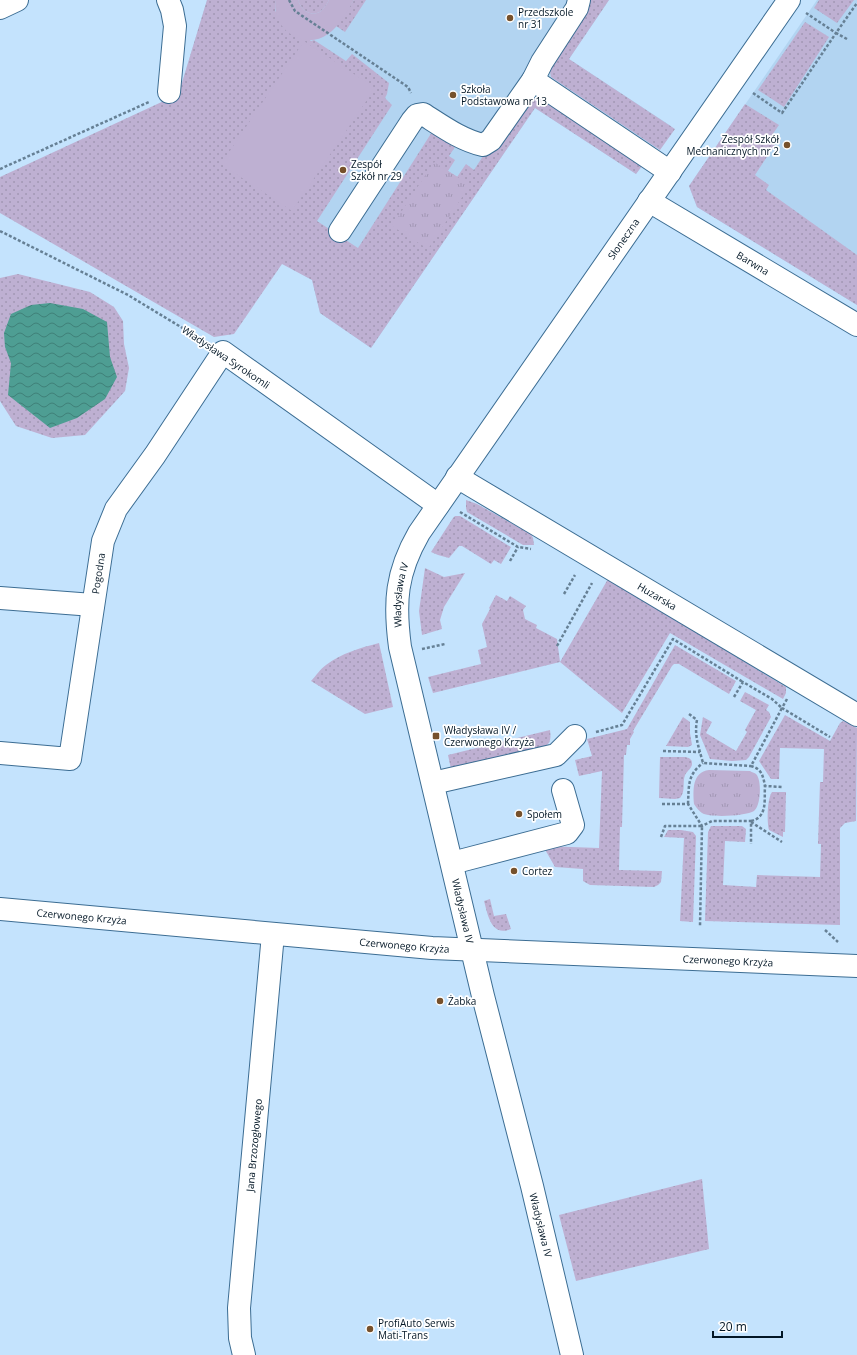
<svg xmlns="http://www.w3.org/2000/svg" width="857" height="1355" viewBox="0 0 857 1355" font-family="'Open Sans',sans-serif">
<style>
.built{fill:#b2d4f1}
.grass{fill:url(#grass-dots)}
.park{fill:url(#park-tufts)}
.garden{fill:#beb0d2}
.water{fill:url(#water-waves)}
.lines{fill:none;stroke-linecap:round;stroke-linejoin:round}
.minor-casing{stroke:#3c6d93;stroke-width:24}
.path{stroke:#668095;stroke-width:2.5;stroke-dasharray:3 2;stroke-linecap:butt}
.minor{stroke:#fff;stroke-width:22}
.poi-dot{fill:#76512c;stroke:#fff;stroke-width:1.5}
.labels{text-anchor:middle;stroke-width:3.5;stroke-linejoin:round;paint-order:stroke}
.poi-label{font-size:10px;fill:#031726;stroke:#fff;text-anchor:start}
.street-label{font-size:10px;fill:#031726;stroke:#fff}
</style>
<defs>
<pattern id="grass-dots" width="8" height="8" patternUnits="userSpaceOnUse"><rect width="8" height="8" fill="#beb0d2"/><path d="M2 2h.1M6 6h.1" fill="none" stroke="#a297b4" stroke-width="1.8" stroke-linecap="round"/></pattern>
<pattern id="park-tufts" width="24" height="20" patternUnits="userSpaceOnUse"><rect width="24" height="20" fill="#beb0d2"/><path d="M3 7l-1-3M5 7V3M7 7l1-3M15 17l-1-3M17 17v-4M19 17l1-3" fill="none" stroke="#a297b4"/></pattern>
<pattern id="water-waves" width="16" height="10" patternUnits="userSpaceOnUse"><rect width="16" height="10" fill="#4e9e93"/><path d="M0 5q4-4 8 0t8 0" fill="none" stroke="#3f8078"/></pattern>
</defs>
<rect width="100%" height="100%" fill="#c4e3fd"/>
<g class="built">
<polygon points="207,0 609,0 569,59 671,126 636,174 535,108 371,348 320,313 312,280 200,217 181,86"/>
<polygon points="817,0 857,0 857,305 697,207 689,186"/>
</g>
<g class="grass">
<polygon points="207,0 276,0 275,11 311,41 314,40 346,61 352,54 389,83 387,94 385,98 392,105 317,221 358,248 432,132 455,147 449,156 455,160 448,171 434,162 470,185 457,177 466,164 474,170 485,153 531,99 545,97 642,166 636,174 535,108 371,348 320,313 312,280 282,264 234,334 214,337 0,213 0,177 181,93 181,86"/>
<path d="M298,0H329C327,4 324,8 321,11C311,18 301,10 298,0Z"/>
<polygon points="354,0 366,0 345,32 336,26"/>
<polygon points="590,0 609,0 569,59 675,129 660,150 551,77 549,65 553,54"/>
<polygon points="819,0 854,0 837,23 814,8"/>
<polygon points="805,22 829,37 784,107 758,90"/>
<polygon points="745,104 779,125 770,138 776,143 755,175 769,185 766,190 857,255 857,305 697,207 689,186"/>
<polygon points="18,274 90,292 114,307 123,321 124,344 129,368 125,391 85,435 52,438 16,426 0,401 0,278"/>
<polygon points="466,500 477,504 531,534 533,538 534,545 523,545 467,512 466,508"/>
<polygon points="455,516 460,516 511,547 501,564 494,560 491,564 462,546 459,546 449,558 438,555 431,552 453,518"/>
<polygon points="425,568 444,577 465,573 444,607 440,620 442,629 422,635 419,611"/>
<polygon points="608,579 786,687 786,693 783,699 670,633 622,713 560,662 433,693 428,677 481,664 478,650 487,647 482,624 490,609 489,608 496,595 507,601 510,596 526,606 523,610 525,619 537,625 536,628 557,639 560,662"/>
<path d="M379,643L393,707L365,714L311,681C316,676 320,669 326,665C342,653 360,648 379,643Z"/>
<polygon points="675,645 736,681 729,694 679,664 674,664 672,666 633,731 634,732 630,739 630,745 627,745 626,755 624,755 622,827 620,827 619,870 662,871 661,882 658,885 654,887 590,885 583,881 583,869 555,867 543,846 599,848 602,771 579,776 575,760 592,756 587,739 627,729"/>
<polygon points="745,692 769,705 766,710 769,712 771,717 749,757 746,760 732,761 710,759 700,735 703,717 712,722 706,733 736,751 747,732 745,730 756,710 740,701"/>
<polygon points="785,715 830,741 840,723 843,721 846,722 857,728 856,821 845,823 840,828 840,925 705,921 708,832 711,826 742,826 746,829 745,842 725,841 723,885 756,887 757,875 820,877 821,844 818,844 820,782 823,782 824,749 780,748 779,779 771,779 759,761"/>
<polygon points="683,717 690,722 690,733 692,745 688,747 666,746"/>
<path d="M550,730C551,738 551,743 544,747L451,769L448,755Z"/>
<path d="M660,757H685L689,758C691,760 692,760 692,764C692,768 687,771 685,775C682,783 686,791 680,798L675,799L659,798Z"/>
<path d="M772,792H786L785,832H783V837L769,830C767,822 767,799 772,792Z"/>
<polygon points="668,830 681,830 693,832 696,836 693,922 680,921 684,838 664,837"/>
<path d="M490,899L494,916L506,914L511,929C491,937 488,915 484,901Z"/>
<polygon points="702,1179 709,1249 576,1281 559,1215"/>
</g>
<g class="park">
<polygon points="434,162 470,185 428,249 392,226"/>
<path d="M709,770L750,771C751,772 755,773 756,774C762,780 761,806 754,811C747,816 709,818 702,813C699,811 696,807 694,804C693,790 692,772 709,770Z"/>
</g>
<g class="garden">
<path d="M276,0H298C301,10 311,18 321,11C324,8 327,4 329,0H354C347,11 339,27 328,34C304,52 270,28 276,0Z"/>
<polygon points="304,41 375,88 292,211 221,164"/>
</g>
<polygon class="water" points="50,303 83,309 107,322 110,357 117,377 105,399 77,418 50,428 8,395 11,363 5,347 4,333 11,314 31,305"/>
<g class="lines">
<defs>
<g id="minor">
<polyline points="168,0 172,10 175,26 169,92"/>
<polyline points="579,0 577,8 542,62 533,80 670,172"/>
<polyline points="0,8 17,0"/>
<path id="s1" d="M649,201L857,325"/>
<path d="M340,231L412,121L417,115L423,114C442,126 461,140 483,145L491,140L533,80"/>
<path id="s2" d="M457,477L857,715"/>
<polyline points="0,598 93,605"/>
<path id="s3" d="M0,753L70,759L103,541L116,509L155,455L223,352L438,505"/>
<polyline points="433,783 556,755 575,736"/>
<polyline points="452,863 567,833 573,825 563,790"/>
<path id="s4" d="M0,909L432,948L857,966"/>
<path id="s5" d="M244,1355L240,1338L239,1308L273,934"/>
<path id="s6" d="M572,1355L532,1186L483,996L400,647C394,602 396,573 419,533L789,0"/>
</g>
</defs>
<use href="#minor" class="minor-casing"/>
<g class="path">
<polyline points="289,0 295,11 408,87 411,93"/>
<polyline points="847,39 836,33 857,3"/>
<polyline points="753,93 782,113 836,33 806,13"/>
<polyline points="0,169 149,102"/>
<polyline points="0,231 128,295 204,341"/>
<polyline points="460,512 518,547 531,549"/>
<polyline points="510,561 518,547"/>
<polyline points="564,594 575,575"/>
<polyline points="557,646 592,583"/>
<polyline points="422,649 445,644"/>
<path d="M734,697L743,682L772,699L782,708L751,766C762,769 763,776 765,786"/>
<polyline points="787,699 782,708 830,737"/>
<path d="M689,714L697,720C694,736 699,748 703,763L751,766"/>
<polyline points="596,732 622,725 673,639 743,682"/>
<polyline points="663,751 700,752"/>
<polyline points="662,804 688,804 702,826 712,821 751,821 751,844"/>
<path d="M688,804C689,786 687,775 703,763"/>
<path d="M751,821C768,817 764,800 765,786L783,787"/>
<polyline points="751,822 782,842"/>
<polyline points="661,837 665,826 702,826 700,926"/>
<polyline points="825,930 838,942"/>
</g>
<use href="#minor" class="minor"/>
</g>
<g class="poi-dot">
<circle cx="510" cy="18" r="4"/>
<circle cx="453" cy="95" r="4"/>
<circle cx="787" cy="145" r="4"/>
<circle cx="343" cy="170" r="4"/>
<rect x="432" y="732" width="8" height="8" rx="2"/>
<circle cx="519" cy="814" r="4"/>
<circle cx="514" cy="871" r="4"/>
<circle cx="440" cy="1001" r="4"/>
<circle cx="370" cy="1329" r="4"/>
</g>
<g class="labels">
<g class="poi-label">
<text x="518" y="16">Przedszkole<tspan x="518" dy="12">nr 31</tspan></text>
<text x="461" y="93">Szkoła<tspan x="461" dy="12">Podstawowa nr 13</tspan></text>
<text x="779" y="143" text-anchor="end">Zespół Szkół<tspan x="779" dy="12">Mechanicznych nr 2</tspan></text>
<text x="351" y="168">Zespół<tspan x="351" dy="12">Szkół nr 29</tspan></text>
<text x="444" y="734">Władysława IV /<tspan x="444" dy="12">Czerwonego Krzyża</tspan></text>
<text x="527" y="818">Społem</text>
<text x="522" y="875">Cortez</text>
<text x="448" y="1005">Żabka</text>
<text x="378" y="1327">ProfiAuto Serwis<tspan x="378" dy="12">Mati-Trans</tspan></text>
</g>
<g class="street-label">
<text dy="4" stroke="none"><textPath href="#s6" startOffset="1205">Słoneczna</textPath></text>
<text dy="4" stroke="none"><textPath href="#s1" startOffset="121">Barwna</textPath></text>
<text transform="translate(226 357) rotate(34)" y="4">Władysława Syrokomli</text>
<text dy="4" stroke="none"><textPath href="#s3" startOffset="258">Pogodna</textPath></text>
<text dy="4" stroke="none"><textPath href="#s6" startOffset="781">Władysława IV</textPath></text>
<text dy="4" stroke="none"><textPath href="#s2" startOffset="233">Huzarska</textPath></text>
<text transform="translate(463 911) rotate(77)" y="4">Władysława IV</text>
<text dy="4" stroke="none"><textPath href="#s4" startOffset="82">Czerwonego Krzyża</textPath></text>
<text dy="4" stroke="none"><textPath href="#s4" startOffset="406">Czerwonego Krzyża</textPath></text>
<text dy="4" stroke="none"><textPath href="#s4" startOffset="730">Czerwonego Krzyża</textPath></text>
<text dy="4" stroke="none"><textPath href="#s5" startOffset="211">Jana Brzozogłowego</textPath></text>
<text transform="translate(541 1225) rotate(76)" y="4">Władysława IV</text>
</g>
</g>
<path d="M713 1331v6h69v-6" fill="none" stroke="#031726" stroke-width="2"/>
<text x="719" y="1331" font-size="12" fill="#031726" stroke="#ffffff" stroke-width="3" paint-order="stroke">20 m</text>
</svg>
